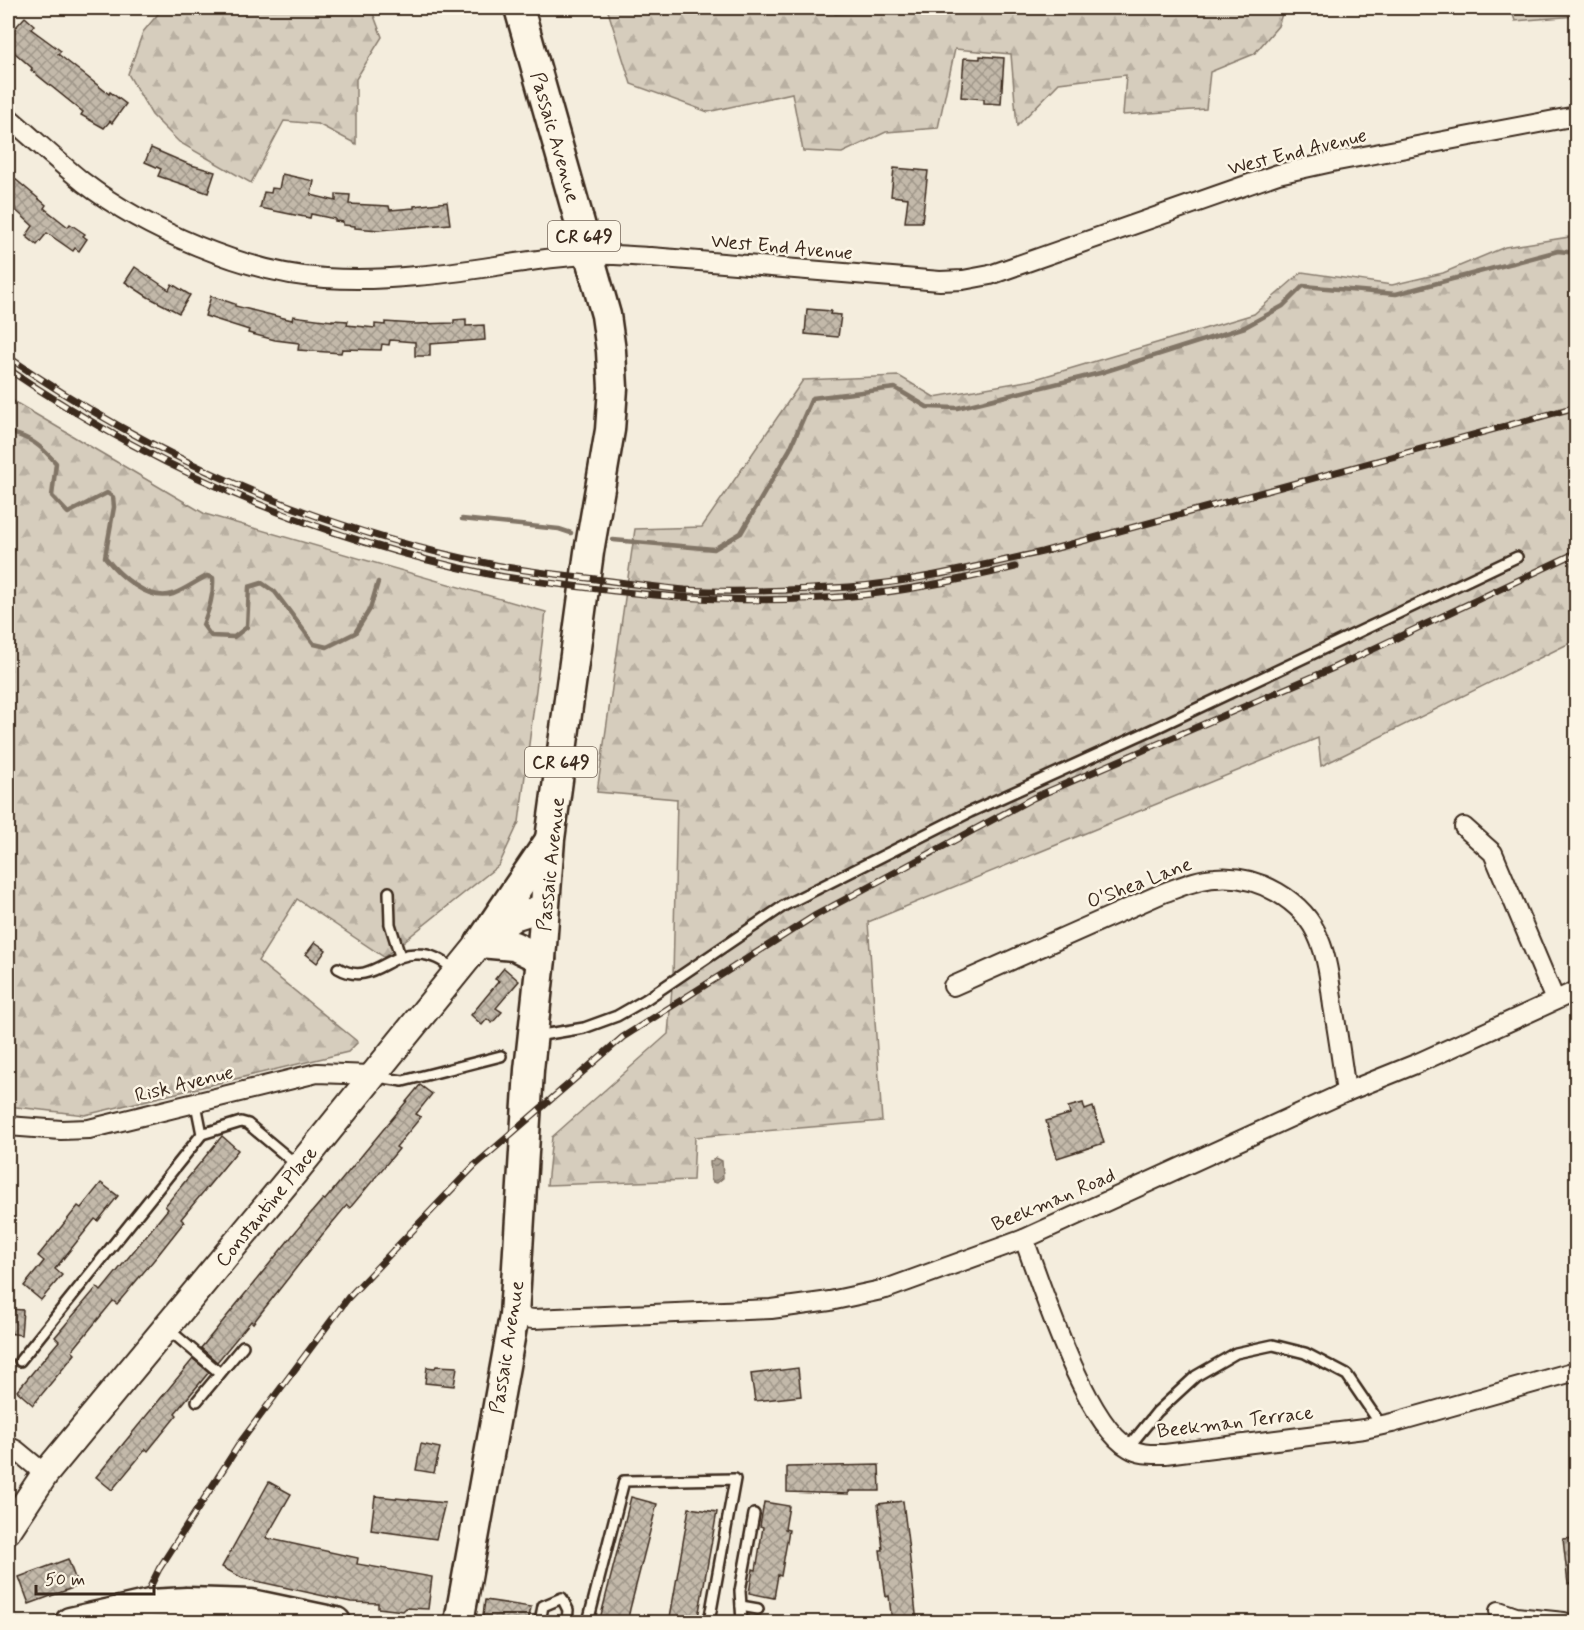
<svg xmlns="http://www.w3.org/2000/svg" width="1584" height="1630" viewBox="0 0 1584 1630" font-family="Mynerve,sans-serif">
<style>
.forest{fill:url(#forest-firs);stroke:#887c6e;stroke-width:1.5}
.water{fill:url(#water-waves);stroke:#817466;stroke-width:1.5}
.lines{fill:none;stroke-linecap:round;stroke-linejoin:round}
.stream{stroke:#817466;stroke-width:4.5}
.building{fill:url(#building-cross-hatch);stroke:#3b2a1e;stroke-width:1.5}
.lane-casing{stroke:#3b2a1e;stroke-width:14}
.street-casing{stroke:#3b2a1e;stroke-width:22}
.secondary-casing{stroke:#3b2a1e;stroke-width:30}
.primary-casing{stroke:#3b2a1e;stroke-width:33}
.lane{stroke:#fcf5e5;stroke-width:9}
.street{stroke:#fcf5e5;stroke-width:18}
.secondary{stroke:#fcf5e5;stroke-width:26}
.primary{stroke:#fcf5e5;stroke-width:28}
.rail-casing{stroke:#3b2a1e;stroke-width:7}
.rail{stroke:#fcf5e5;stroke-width:4.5;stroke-dasharray:14;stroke-linecap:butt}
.primary-bridge-casing{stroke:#3b2a1e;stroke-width:33;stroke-linecap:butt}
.primary-bridge{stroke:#fcf5e5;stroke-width:28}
.labels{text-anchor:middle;stroke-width:5;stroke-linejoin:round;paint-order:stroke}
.shield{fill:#fcf5e5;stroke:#75675a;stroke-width:1.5}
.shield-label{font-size:18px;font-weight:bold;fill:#3b2a1e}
.street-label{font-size:20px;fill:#3b2a1e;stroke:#fcf5e5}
</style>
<defs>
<pattern id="forest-firs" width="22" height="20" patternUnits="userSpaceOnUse" patternTransform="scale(1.5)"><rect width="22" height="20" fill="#d6cdbd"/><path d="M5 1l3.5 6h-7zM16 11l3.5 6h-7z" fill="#b9b0a2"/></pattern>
<pattern id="water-waves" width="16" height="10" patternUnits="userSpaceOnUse" patternTransform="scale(1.5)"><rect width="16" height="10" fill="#b0a596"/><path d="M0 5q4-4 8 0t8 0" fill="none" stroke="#90877a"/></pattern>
<pattern id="building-cross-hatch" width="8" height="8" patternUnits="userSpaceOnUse" patternTransform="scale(1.5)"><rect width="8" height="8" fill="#c3b9aa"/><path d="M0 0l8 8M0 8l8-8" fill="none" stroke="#a0978a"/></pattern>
</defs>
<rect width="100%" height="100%" fill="#f4eddd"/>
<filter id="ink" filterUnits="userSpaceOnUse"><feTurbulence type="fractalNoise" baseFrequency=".0167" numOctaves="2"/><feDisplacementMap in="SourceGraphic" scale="12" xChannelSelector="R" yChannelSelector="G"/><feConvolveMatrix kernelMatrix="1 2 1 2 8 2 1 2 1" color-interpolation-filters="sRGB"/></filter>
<g filter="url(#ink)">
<g class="forest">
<polygon points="163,8 371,8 382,37 356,79 356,144 318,124 284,121 251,183 179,142 152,115 128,74 143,32"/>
<polygon points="607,8 833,8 835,14 872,11 871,8 1284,8 1278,26 1254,54 1210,72 1206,109 1123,115 1126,75 1059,83 1017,126 1011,54 955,49 938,128 886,132 842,153 803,151 792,93 708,112 631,84"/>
<polygon points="1511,8 1576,8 1576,16 1515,21"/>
<polygon points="1576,236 1576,640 1321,766 1318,738 868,922 882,1121 695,1137 693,1180 547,1185 552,1137 668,1034 673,977 677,799 597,792 635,529 702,527 803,380 899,376 934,397 1032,380 1254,314 1302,272 1392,285 1443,273 1505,247"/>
<polygon points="8,398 205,514 546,612 519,822 499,865 384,957 297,899 258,961 358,1042 348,1052 85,1115 8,1106"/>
</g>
<polygon class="water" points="716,1158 722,1161 723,1178 717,1183 713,1182 711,1179 710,1162"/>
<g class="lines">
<g class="stream">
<path d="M8,432C31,438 40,445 56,463L52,496L68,513L107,493L113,497L114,507L105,557C119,575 148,602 173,594C185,590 196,581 207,576L213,578C214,595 209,609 203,625L211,636L234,637L247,627L249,587L262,583L275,592L314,644L327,647L355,633L370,609L378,582"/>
<polyline points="462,519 559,529 571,533"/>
<polyline points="613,540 714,549 741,533 790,449 812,398 895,388 927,407 957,408 1100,373 1245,327 1283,306 1303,286 1396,294 1558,251 1576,253"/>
</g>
</g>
<g class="building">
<polygon points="25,17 34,25 31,29 61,51 58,54 109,94 110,92 126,104 112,123 110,121 104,128 81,115 83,112 31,70 32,68 8,47 8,21 15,28"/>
<polygon points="980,56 1004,58 1001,104 984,103 984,99 961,97 964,58 980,59"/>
<polygon points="151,148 188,164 215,172 208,193 158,176 161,169 145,162"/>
<polygon points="894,168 928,171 922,222 905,222 908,198 891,196"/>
<polygon points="8,173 46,205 44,208 68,227 70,224 85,234 83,236 87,239 79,251 75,248 73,251 47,233 37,245 26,236 33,226 8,203"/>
<polygon points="282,174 314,181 311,195 336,201 336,194 350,195 349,204 389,206 390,210 414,208 414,206 447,202 450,224 379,230 355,228 355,226 343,225 343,222 335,221 335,219 311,214 310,218 260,208 264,192 271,193 272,188 279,189"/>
<polygon points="135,267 169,290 172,284 190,295 179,313 148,297 125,282"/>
<polygon points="211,296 235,304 235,306 292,320 293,316 332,321 332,320 348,321 347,325 375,328 375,324 385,325 385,322 415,324 454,323 454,320 466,319 466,326 484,325 485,340 430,344 430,356 415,356 415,342 390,340 389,345 382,344 381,350 342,349 341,353 298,350 299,343 275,340 248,333 249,330 205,316"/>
<polygon points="807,309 831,311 830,314 841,315 838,337 805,334"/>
<polygon points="315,942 326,950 317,963 306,954"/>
<polygon points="504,968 519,981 496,1008 502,1012 492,1023 487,1019 482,1025 471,1015 499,981 495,979"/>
<polygon points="420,1085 432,1094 416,1114 421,1117 396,1147 399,1149 350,1208 347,1205 322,1235 253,1323 251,1321 217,1362 201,1348 305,1220 323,1199 325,1200"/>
<polygon points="1083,1103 1085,1110 1093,1107 1104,1143 1057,1158 1046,1121 1070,1114 1068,1107"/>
<polygon points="222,1136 238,1150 181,1219 184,1222 158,1255 117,1304 113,1301 72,1351 75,1354 33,1405 17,1391 59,1341 55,1337 97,1287 101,1291 168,1209 165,1206"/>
<polygon points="101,1183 118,1196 98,1221 95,1219 55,1269 62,1275 41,1300 24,1286 44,1261 38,1256 78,1206 81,1208"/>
<polygon points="8,1309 23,1310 21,1335 8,1333"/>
<polygon points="193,1359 209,1372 175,1413 177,1415 148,1451 146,1449 112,1490 96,1477"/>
<polygon points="436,1366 457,1367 454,1386 425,1383 427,1367 435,1368"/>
<polygon points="798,1368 801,1396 755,1401 751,1374"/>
<polygon points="421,1444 440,1448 434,1473 416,1470"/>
<polygon points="879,1465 880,1491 849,1491 849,1494 787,1492 787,1467"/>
<polygon points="269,1482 291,1494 266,1538 358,1558 357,1564 432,1577 428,1609 406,1608 403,1611 378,1608 378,1603 351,1602 242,1578 222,1567"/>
<polygon points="375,1496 445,1503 436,1539 371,1530"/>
<polygon points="631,1497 657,1504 630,1609 627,1623 599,1623"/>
<polygon points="903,1501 908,1542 917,1623 892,1623 889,1596 886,1597 880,1550 883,1550 878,1504"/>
<polygon points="764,1502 789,1506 785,1529 789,1530 781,1576 778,1575 774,1598 749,1593 753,1569 756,1570 763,1527 760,1526"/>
<polygon points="689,1508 717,1512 697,1623 669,1623"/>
<polygon points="1576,1538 1576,1583 1568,1584 1563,1539"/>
<polygon points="68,1559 78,1586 29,1604 19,1577"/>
<polygon points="485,1600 531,1607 528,1623 482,1623"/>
</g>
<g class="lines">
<defs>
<g id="lane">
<polyline points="389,892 390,924 400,956"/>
<path d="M338,968C371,987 388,952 418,954C433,954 444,962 456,970"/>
<polyline points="536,1036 584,1028 617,1016 645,1000 785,905 970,812 1160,726 1517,557"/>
<polyline points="377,1077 403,1081 501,1056"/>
<polyline points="202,1134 241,1122 248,1124 297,1165"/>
<polyline points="168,1329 220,1373"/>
<polyline points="20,1361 202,1134 196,1104"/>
<polyline points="197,1401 243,1346"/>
<polyline points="1128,1448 1157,1412 1196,1376 1236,1353 1273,1345 1305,1353 1347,1375 1381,1425"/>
<polyline points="741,1606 758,1609"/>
<polyline points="540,1622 543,1606 562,1598 568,1610 567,1622"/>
<polyline points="588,1622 624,1481 735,1479 709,1622"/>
<polyline points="742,1622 740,1591 754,1514"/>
</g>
<g id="street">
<path d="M8,117C33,138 57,161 83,182C144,229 248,274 325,278C355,280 386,279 416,276C473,272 530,258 587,255C608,254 630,256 651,257L940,281L963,280L990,275L1278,174L1332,162L1576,116"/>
<polyline points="1464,827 1493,853 1555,1000"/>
<path d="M953,986L1163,893C1180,887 1197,879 1215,878C1257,874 1304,900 1319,939C1328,960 1330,983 1333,1006C1338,1035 1342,1063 1346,1092"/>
<polyline points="8,1126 61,1130 89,1129 317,1073 371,1075"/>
<path d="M1024,1239C1042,1288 1085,1423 1129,1448C1140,1455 1152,1454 1165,1454L1364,1429L1392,1423L1576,1371"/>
<polyline points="514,1316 533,1319 771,1309 830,1301 886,1289 1024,1239 1346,1092 1418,1063 1576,991"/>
<polyline points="8,1446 16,1450 45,1474"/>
<polyline points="1499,1611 1516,1617 1564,1622"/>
</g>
<polyline id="secondary" points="8,1530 45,1474 299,1167 480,943 514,917 545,907"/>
<g id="primary">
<polyline points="480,943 549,841"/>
<polyline points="480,943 514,946 541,959"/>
<polyline points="187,1602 251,1604 336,1622"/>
<polyline points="70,1622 111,1613"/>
<polyline points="459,1622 514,1316 529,1070 541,959 550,839 589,552 610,430 613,388 611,351 606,315 519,8"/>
</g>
</defs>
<use href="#lane" class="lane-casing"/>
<use href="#street" class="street-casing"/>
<use href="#secondary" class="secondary-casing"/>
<use href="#primary" class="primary-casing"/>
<use href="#lane" class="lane"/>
<use href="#street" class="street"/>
<use href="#secondary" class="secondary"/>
<use href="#primary" class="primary"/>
<defs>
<g id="rail">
<path d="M8,357C153,457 317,530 491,564C523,571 556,574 588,578C620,582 653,587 685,590C740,593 795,590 849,587C914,582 979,566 1042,552L1576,407"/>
<path d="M8,369C153,468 315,538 488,574C519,580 551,583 582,587C672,599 762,604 852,596C907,591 961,580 1015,567"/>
<polyline points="133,1622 159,1569 242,1440 348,1298 474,1166 623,1037 816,915 1033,798 1331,669 1576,553"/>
</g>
</defs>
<use href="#rail" class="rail-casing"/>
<use href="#rail" class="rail"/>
<defs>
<polyline id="primary-bridge" points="111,1613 150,1604 187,1602"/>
</defs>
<use href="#primary-bridge" class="primary-bridge-casing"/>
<use href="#primary-bridge" class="primary-bridge"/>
</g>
</g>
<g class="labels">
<g class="shield">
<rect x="548" y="221" width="72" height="30" rx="4.5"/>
<rect x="525" y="747" width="72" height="30" rx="4.5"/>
</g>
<g class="shield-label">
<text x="584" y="242">CR 649</text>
<text x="561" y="768">CR 649</text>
</g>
<g class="street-label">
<text transform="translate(556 137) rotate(74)" y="7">Passaic Avenue</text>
<text transform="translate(1297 151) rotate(-14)" y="7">West End Avenue</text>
<text transform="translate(782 246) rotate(5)" y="7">West End Avenue</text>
<text transform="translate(550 864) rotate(-84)" y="7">Passaic Avenue</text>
<text transform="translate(1139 882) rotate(-21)" y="7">O'Shea Lane</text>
<text transform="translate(184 1083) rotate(-14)" y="7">Risk Avenue</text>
<text transform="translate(1053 1199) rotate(-23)" y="7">Beekman Road</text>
<text transform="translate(266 1206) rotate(-51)" y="7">Constantine Place</text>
<text transform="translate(506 1347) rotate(-81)" y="7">Passaic Avenue</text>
<text transform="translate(1235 1421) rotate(-7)" y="7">Beekman Terrace</text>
</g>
</g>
<rect width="1584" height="1630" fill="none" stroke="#fcf5e5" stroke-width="30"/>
<rect x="15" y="15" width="1554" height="1600" fill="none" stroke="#3b2a1e" stroke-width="2" filter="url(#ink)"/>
<path d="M36 1585v9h118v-9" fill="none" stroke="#3b2a1e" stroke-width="3"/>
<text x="45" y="1585" font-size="18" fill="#3b2a1e" stroke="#fcf5e5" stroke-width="4.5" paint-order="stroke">50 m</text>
</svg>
